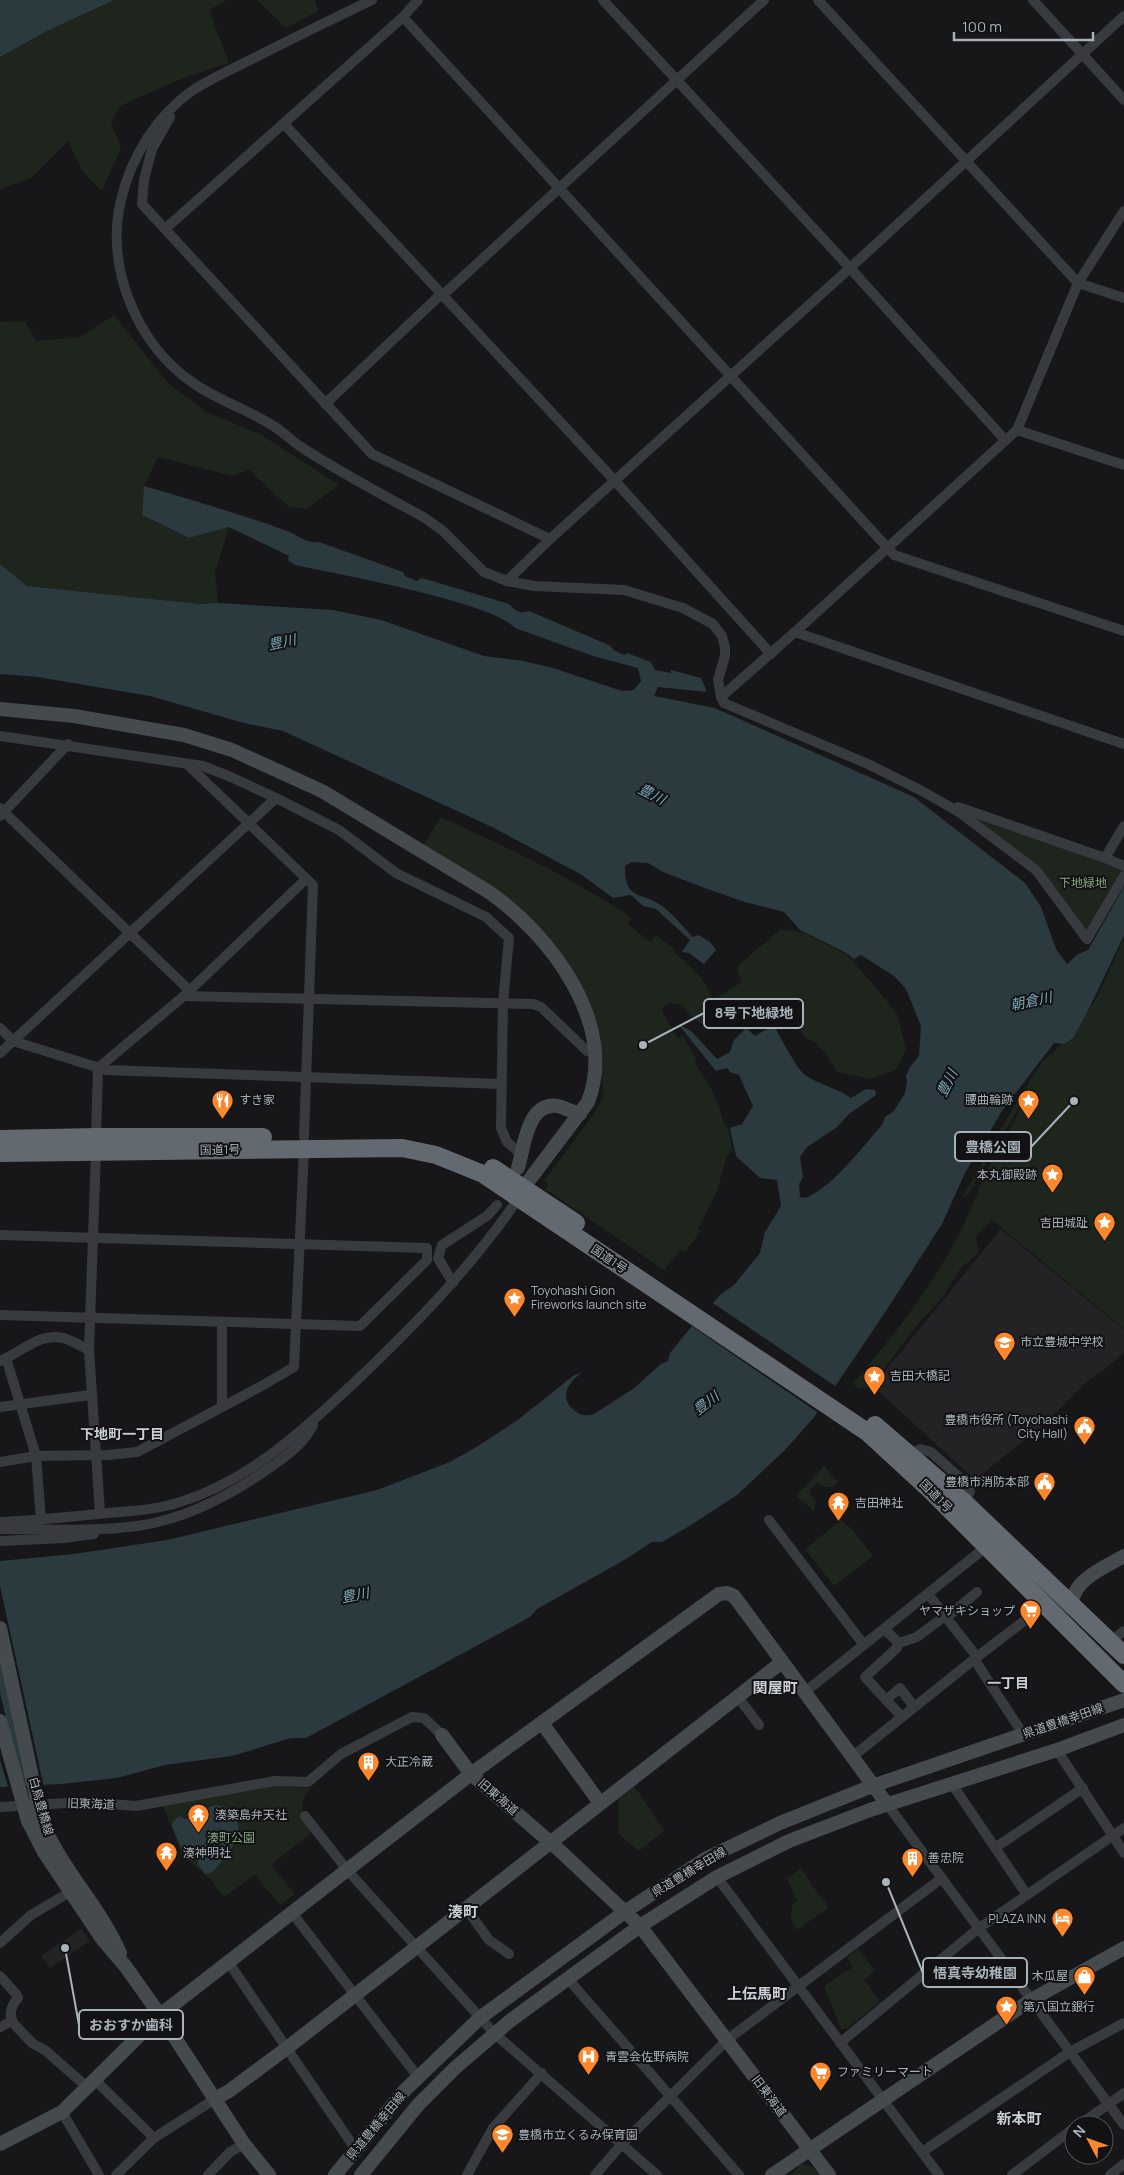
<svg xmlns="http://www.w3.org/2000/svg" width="1124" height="2175" viewBox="0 0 1124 2175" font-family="Manrope,'Noto Sans JP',sans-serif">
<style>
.built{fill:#232326}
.green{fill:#1d251c}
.water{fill:#2b3a3f}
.pier{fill:#171719}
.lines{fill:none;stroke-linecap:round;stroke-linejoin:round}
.street{stroke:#373a3f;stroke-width:10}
.secondary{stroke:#454a4f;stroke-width:14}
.highway{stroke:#636970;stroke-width:18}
.labels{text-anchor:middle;stroke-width:4;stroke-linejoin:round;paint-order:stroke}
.park-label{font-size:12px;fill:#84a77d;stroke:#121214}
.poi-label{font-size:12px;fill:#a8b2ba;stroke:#121214;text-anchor:start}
.street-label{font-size:12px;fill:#a8b2ba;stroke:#121214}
.water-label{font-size:14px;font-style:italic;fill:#7baab9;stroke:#121214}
.neighbourhood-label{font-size:14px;font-weight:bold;fill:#c9cfd6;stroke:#121214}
.quarter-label{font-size:15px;font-weight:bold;fill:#c9cfd6;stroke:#121214}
.leader{fill:none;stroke:#a8b2ba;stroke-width:2}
.callout-dot{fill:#a8b2ba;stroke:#121214;stroke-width:2}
.callout{fill:#121214;stroke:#a8b2ba;stroke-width:2}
.callout-label{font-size:14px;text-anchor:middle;font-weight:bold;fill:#a8b2ba}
</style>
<rect width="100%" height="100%" fill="#171719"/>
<g class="built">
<polygon points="1001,1229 1124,1330 1124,1352 1104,1370 1091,1378 1044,1424 975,1480 873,1386"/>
<polygon points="81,1929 90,1941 50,1968 41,1956"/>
</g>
<g class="green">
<polygon points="114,0 227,0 209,10 229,63 181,79 120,106 111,122 121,148 102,191 83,172 68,141 31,178 0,189 0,57 47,31"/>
<polygon points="257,0 315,0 318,11 286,28"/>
<polygon points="114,315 169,384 206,412 260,434 339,485 306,509 289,507 249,470 232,476 158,457 144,486 142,515 189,538 229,527 215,573 218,603 200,604 26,586 0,564 0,322 25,321 36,341 80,337"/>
<polygon points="959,812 1124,866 1124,875 1087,939 1036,870"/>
<path d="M441,817C506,847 573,878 632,918L627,923L650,942L656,935L676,951L675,953C691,967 706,979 713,1000L742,982L737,970L740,964L781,929L805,933L846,954L874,985L897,1014L906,1049L896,1070L871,1079L837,1072L826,1054L816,1043L805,1037L782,999L746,1024L736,1017L737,1010L723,1021L707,1027L691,1017L682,1005L670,1003L663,1007L662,1011L678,1038L683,1036L697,1060L694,1062C708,1081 719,1101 724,1124L727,1126L733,1152L727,1155L717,1191L698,1229L701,1231L685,1252L681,1250L664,1270L545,1189L548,1184L544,1181L593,1115L603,1098L601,1057L556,951L421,849Z"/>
<path d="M1124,937V1329L992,1220L976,1237L979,1252L960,1269L942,1298L912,1331L877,1379L866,1388L859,1389L853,1384C890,1340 927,1293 955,1242C966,1222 974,1200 983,1180C995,1151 1015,1125 1026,1095L967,1196L963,1197L1003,1125L1041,1063L1075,1033L1099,994Z"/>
<polygon points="824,1466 838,1482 832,1487 824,1487 817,1483 810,1490 811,1496 815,1499 814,1511 796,1496"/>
<polygon points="841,1520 853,1530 873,1556 834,1586 805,1549"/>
<polygon points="633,1784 664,1831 639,1851 618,1833 619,1795"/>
<path d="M270,1786L311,1788C297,1804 300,1815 313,1831L271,1865L295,1894L280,1905L255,1875L224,1897L211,1880L182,1854L162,1804Z"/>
<polygon points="801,1868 813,1887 829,1907 797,1930 791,1920 792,1904 797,1901 787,1879"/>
<polygon points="858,1949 875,1971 864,1980 880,2002 846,2029 841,2029 824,1986 853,1967 847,1957"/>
<polygon points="802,2164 813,2167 820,2175 792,2175 798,2166"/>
</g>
<g class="water">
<polygon points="0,0 114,0 47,31 0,57"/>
<path d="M144,486C192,500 240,514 287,531C299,535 306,544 319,542L403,572L405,576L417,581L422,578L509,604C516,611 519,614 529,611L611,646L613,650L624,655L627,653L651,662L655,670L671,673V670L701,678L707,692L658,687L654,696L715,708L914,797L1025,883L1041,907L1056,949L1067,964L1078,954L1088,950L1124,887V935L1088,1011L1073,1038L1064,1044L1054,1043L1002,1111L965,1173L942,1224L882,1317L815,1416L785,1450L737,1495L691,1525L662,1542H652L626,1559L537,1609L530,1617L306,1738H291L232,1756L165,1765L117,1778L61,1784L0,1787V1561L74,1554L167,1540L377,1490L450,1462L478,1446L519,1419L573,1376L582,1372C568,1383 558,1398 575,1411C581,1416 587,1416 594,1414L633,1389L661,1364L668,1361L670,1353L687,1332L720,1295L734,1285L760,1253L765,1232L781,1206L777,1180L760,1178L736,1156L730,1128L742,1124L753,1106L739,1075L730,1072L727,1068L716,1071L678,1024L691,1031L717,1059L730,1052L734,1040L746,1028L755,1036L774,1025C778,1034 799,1072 805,1075C820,1085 837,1088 851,1098L866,1089L875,1090L876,1095L849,1114L836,1128L807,1147L800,1157L803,1177L799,1184L800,1197L806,1198C835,1185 861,1148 882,1125L885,1117L894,1111L905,1093L907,1082L906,1076L910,1067L919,1056L921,1026L906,989L894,976L861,955L854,959L843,951L800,930L784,912L745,902L702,887L663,872L648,863L632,862L625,866C624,902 643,891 662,906C673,914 683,927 693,937L699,935L710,942L716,950L704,964L689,953L682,952L690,940L656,909L643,906L631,895L613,898L582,875L492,827L283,731L244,723L150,696L38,677L0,674V564L27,586L200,604L218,603L333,610L381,620L484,656L523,661L553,668L622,691L634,690L641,681L638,668L593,656L515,628C493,602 336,574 295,565L288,560L289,556L229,527L189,538L142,515Z"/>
<path d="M216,1805C223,1806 228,1808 233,1814C248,1833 228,1854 216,1868L211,1873L205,1874L198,1864V1861L186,1854L182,1850L172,1826L173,1822L179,1816L185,1819L200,1816V1810Z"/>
</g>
<g class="pier">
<polygon points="710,1301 838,1388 820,1414 690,1325"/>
<polygon points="0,1586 18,1668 44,1788 29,1789 0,1656"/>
<polygon points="0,1693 14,1752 25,1789 9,1790 0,1760"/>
</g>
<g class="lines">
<g class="street">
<path d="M372,0C334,18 296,37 258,56C237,67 214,77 193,90C156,116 131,157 121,200C105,266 136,344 193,383C219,401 249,410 275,427C284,433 292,441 301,447C341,473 383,495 425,518L443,531L484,572L507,581L534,586L624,590L683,608L713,624L722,636L725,647V656L718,680L721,697L724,703L868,764L922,791L959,812L1036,870L1087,939L1124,876"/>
<polyline points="603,0 850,268 1005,440"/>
<polyline points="818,0 1078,283 1124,298"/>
<polyline points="1033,0 1124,100"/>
<polyline points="403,17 894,555 1124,631"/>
<polyline points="170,117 152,149 144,180 142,204 372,454 550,539"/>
<polyline points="284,124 615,481 771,654"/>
<polyline points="165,229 403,17 418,0"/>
<polyline points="325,404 437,298 443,295 764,0"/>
<polyline points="1017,430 1124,465"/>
<polyline points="507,581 550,539 850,268 1124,16"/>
<polyline points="795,632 1124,744"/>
<polyline points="721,697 795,632 1017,430 1078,283 1124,211"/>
<polyline points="0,736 203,766 231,777 276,798 339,830 396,873 486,917 509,938 503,1003 501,1128 507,1142 522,1155"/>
<polyline points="188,765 313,885 304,1137"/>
<polyline points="958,807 1105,858"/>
<polyline points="0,808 190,991"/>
<polyline points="0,816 68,744"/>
<polyline points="1124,826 1105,858 1124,866"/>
<polyline points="184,996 533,1004 541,1007 587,1051 594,1052"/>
<polyline points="0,1028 13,1041 106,1070 501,1084"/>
<polyline points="0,1053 276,798"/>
<polyline points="96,1137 98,1068 184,996 306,879"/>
<polyline points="96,1151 89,1350 100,1513"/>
<polyline points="0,1235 427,1248 427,1260 360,1326 0,1315"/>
<polyline points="453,1283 438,1258 442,1245 487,1216 497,1205"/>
<polyline points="222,1323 222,1407"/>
<polyline points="6,1358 36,1456 41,1520"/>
<path d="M0,1361C20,1353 40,1332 63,1338C72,1340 80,1346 89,1350"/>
<polyline points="0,1407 90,1395"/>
<polyline points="911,1454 920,1449 931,1452 969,1486 970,1492 963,1501"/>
<polyline points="0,1462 36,1456 108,1455 137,1452 258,1388 294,1367 304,1149"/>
<polyline points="769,1520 864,1645"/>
<path d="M0,1522C33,1521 65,1517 98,1514C125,1511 151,1511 177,1503C248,1482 305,1429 357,1380C416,1324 472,1266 518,1199"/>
<path d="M0,1529C45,1529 92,1532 137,1526C181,1520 225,1498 262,1473C281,1460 303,1446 313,1425"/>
<polyline points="0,1541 64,1538 94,1534"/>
<polyline points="928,1594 977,1657"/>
<polyline points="946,1618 977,1592"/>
<polyline points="884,1629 899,1643 917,1637 945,1616"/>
<polyline points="1111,1641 1124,1631"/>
<polyline points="897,1643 897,1648 865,1677 902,1717"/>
<polyline points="974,1659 1023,1734"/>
<polyline points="805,1692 986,1547"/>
<polyline points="738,1697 759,1725"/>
<polyline points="886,1700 900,1688 914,1707"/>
<polyline points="1057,1750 1124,1853"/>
<polyline points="852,1757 977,1657 1045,1605"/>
<polyline points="952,1784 1027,1895"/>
<polyline points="887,1804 1124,2125"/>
<polyline points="0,1807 83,1802 136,1806 275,1781 308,1782 341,1754 412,1717 424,1718 442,1735"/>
<polyline points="305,1816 348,1871 495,2034 657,2175"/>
<polyline points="995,1848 1083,1788"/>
<polyline points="717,1877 939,2175"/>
<polyline points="466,1908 489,1940 509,1954"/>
<polyline points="293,1914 418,2077"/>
<polyline points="0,1943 31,1915 70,1892"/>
<polyline points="229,1963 356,2150"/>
<path d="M0,1976L17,1995L18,1998C11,2006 8,2015 14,2024L32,2043L46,2051L87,2087"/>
<polyline points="568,1979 739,2175"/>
<polyline points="0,2027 12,2021"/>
<polyline points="840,2043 979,1928 1124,1828"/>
<polyline points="94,2079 154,2138"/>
<polyline points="62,2112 99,2175"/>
<polyline points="1079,2125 1124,2093"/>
<polyline points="922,2152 1070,2052 1124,2023"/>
<polyline points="116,2175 154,2138 215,2099"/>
<polyline points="208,2175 230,2152 244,2144"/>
<polyline points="467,2175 493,2128 542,2073"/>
<polyline points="595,2175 622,2144 727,2040 942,1878"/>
<polyline points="1012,2175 1074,2128"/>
<polyline points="1110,2175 1124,2164"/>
</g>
<g class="secondary">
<path d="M0,709L74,716L184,735L232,750L322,791L489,892C550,935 618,1023 588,1102L524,1187"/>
<path d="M518,1168C524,1148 527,1101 558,1106C565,1108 573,1112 580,1114"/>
<path d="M1072,1604C1073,1579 1106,1567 1124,1556"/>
<path d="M0,1628L41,1819C60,1868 99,1905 120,1953"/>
<polyline points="0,1721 28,1821 44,1852 103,1940 126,1967 160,2015 244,2144 269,2175"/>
<polyline points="542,1723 600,1803"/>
<polyline points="442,1735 471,1774 557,1848 640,1926 829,2175"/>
<polyline points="215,2099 229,2091 287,2048 782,1662"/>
<polyline points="0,2144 62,2112 160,2015 471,1774 719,1594 727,1593 734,1596 887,1804"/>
<polyline points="335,2175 405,2090 481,2017 626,1911 705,1859 780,1823 872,1786 1124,1700"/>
<polyline points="361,2175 418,2105 455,2068 511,2020 640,1926 717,1877 789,1841 870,1810 1057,1750 1124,1725"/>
<polyline points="772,2175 1031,2000 1124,1948"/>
</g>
<g class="highway">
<polyline points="0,1139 96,1137 263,1137"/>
<polyline points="0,1153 402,1148 436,1155 483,1174 867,1432 930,1490 1124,1684"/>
<polyline points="493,1168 576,1223"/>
<polyline points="875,1425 963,1501 1124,1655"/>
</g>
</g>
<defs>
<symbol id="restaurant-pin" viewBox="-11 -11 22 30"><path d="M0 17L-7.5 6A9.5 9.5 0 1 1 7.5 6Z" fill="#ff8629" stroke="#121214"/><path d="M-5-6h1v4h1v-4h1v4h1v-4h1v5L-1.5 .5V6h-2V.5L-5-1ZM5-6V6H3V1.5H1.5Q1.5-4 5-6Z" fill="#fff"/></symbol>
<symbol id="sight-pin" viewBox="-11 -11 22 30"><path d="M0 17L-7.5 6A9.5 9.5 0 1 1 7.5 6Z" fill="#ff8629" stroke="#121214"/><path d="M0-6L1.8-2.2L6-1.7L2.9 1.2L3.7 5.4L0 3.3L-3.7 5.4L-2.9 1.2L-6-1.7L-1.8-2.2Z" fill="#fff"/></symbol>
<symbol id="school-pin" viewBox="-11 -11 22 30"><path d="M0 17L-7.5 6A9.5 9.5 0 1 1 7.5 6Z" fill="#ff8629" stroke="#121214"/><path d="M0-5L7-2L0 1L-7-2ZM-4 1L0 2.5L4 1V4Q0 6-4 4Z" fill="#fff"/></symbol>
<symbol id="civic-pin" viewBox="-11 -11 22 30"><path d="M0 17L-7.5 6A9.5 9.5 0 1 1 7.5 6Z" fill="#ff8629" stroke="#121214"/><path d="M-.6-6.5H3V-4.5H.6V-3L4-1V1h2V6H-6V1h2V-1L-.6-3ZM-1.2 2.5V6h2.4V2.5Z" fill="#fff"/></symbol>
<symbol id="temple-pin" viewBox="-11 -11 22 30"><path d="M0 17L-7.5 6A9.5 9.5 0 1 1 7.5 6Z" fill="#ff8629" stroke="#121214"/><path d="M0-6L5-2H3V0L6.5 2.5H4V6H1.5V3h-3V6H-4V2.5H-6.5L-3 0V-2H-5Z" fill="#fff"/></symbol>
<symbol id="supermarket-pin" viewBox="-11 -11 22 30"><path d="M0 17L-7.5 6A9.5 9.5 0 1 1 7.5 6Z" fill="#ff8629" stroke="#121214"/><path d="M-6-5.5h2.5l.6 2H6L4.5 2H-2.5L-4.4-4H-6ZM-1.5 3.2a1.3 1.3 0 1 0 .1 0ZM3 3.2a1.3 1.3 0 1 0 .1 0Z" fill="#fff"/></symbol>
<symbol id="building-pin" viewBox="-11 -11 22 30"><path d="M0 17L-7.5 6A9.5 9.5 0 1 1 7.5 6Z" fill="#ff8629" stroke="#121214"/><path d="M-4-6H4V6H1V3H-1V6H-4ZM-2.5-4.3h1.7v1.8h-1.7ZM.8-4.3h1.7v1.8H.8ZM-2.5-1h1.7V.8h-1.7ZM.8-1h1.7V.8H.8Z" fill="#fff"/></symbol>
<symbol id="hotel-pin" viewBox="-11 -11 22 30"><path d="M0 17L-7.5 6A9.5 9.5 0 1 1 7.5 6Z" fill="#ff8629" stroke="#121214"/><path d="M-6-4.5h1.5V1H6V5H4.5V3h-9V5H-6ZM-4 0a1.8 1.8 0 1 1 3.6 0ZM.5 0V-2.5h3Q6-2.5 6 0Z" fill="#fff"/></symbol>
<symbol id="shop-pin" viewBox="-11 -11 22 30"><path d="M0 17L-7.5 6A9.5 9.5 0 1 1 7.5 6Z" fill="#ff8629" stroke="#121214"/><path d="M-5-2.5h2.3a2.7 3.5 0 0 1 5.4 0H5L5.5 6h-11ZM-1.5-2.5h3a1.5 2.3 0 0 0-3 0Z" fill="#fff"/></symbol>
<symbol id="hospital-pin" viewBox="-11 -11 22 30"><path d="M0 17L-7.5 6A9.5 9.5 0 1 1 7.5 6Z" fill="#ff8629" stroke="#121214"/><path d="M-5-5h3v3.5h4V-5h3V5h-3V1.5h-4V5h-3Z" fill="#fff"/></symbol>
</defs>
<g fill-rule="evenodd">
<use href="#restaurant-pin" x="210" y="1088" width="25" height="34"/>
<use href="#sight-pin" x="1016" y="1088" width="25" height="34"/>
<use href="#sight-pin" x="1040" y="1162" width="25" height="34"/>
<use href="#sight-pin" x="1092" y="1210" width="25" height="34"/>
<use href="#sight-pin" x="502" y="1286" width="25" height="34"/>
<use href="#school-pin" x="992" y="1330" width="25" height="34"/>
<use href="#sight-pin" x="862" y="1364" width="25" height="34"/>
<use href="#civic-pin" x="1072" y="1414" width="25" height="34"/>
<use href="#civic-pin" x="1032" y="1470" width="25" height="34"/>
<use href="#temple-pin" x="826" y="1490" width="25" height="34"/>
<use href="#supermarket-pin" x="1018" y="1598" width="25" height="34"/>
<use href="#building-pin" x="356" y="1750" width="25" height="34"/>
<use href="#temple-pin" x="186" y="1802" width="25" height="34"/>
<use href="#temple-pin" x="154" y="1840" width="25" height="34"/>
<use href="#building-pin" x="900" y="1846" width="25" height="34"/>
<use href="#hotel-pin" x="1050" y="1906" width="25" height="34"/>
<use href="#shop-pin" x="1072" y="1964" width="25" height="34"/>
<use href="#sight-pin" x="994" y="1994" width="25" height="34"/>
<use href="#hospital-pin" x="576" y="2044" width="25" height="34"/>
<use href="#supermarket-pin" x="808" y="2060" width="25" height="34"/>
<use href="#school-pin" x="490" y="2122" width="25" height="34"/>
</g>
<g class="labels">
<g class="park-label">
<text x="1083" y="887">下地緑地</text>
<text x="231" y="1842">湊町公園</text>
</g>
<g class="poi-label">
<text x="239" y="1104">すき家</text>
<text x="1013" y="1104" text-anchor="end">腰曲輪跡</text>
<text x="1037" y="1179" text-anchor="end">本丸御殿跡</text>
<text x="1088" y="1227" text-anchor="end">吉田城趾</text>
<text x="531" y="1295">Toyohashi Gion<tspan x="531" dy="14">Fireworks launch site</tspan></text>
<text x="1020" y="1346">市立豊城中学校</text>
<text x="890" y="1380">吉田大橋記</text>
<text x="1068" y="1424" text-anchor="end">豊橋市役所 (Toyohashi<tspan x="1068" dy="14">City Hall)</tspan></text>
<text x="1029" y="1486" text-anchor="end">豊橋市消防本部</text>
<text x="855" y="1507">吉田神社</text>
<text x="1015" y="1615" text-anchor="end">ヤマザキショップ</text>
<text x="385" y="1766">大正冷蔵</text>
<text x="215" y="1819">湊築島弁天社</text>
<text x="183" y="1857">湊神明社</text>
<text x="928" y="1862">善忠院</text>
<text x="1046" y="1923" text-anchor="end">PLAZA INN</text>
<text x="1068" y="1980" text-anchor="end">木瓜屋</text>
<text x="1023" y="2011">第八国立銀行</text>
<text x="605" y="2061">青雲会佐野病院</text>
<text x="837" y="2076">ファミリーマート</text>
<text x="518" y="2139">豊橋市立くるみ保育園</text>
</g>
<g class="street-label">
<text transform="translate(220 1150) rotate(-1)" y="4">国道1号</text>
<text transform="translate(609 1259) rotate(34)" y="4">国道1号</text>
<text transform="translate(936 1496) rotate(45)" y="4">国道1号</text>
<text transform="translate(1063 1721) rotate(-19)" y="4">県道豊橋幸田線</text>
<text transform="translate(498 1797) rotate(41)" y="4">旧東海道</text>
<text transform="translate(91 1804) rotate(2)" y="4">旧東海道</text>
<text transform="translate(41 1806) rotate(74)" y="4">白鳥豊橋線</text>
<text transform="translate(689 1872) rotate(-31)" y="4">県道豊橋幸田線</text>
<text transform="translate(769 2096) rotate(53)" y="4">旧東海道</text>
<text transform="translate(376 2126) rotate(-50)" y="4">県道豊橋幸田線</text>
</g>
<g class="water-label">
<text transform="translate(282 642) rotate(-12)" y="5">豊川</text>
<text transform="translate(652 794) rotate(27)" y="5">豊川</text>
<text transform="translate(1031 1001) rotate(-12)" y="5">朝倉川</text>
<text transform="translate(947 1083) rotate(-64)" y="5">豊川</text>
<text transform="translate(706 1403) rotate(-38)" y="5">豊川</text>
<text transform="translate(355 1595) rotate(-11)" y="5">豊川</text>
</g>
<g class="neighbourhood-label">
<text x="122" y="1439">下地町一丁目</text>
<text x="1008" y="1688">一丁目</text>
</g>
<g class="quarter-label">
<text x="775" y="1693">関屋町</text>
<text x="463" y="1917">湊町</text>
<text x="757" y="1999">上伝馬町</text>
<text x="1019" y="2124">新本町</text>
</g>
</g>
<path class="leader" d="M643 1045L704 1013M1074 1101L1031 1147M886 1882L923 1973M65 1948L79 2025"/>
<g class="callout-dot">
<circle cx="643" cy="1045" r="5"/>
<circle cx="1074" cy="1101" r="5"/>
<circle cx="886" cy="1882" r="5"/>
<circle cx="65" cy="1948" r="5"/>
</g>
<g class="callout">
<rect x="704" y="999" width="99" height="29" rx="5"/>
<rect x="955" y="1132" width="76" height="29" rx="5"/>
<rect x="923" y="1958" width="104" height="29" rx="5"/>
<rect x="79" y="2010" width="104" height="29" rx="5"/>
</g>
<g class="callout-label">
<text x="754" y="1018">8号下地緑地</text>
<text x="993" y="1152">豊橋公園</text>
<text x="975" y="1978">悟真寺幼稚園</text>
<text x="131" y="2030">おおすか歯科</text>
</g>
<g transform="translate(1089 2140) rotate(311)"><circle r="24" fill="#121214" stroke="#4e5256"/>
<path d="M0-4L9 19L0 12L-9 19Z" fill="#ff8629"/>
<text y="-8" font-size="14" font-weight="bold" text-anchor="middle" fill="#a8b2ba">N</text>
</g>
<path d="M954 32v8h139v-8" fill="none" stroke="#a8b2ba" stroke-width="2.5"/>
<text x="962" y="32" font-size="15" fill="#a8b2ba" stroke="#121214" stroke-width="4" paint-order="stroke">100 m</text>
</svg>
